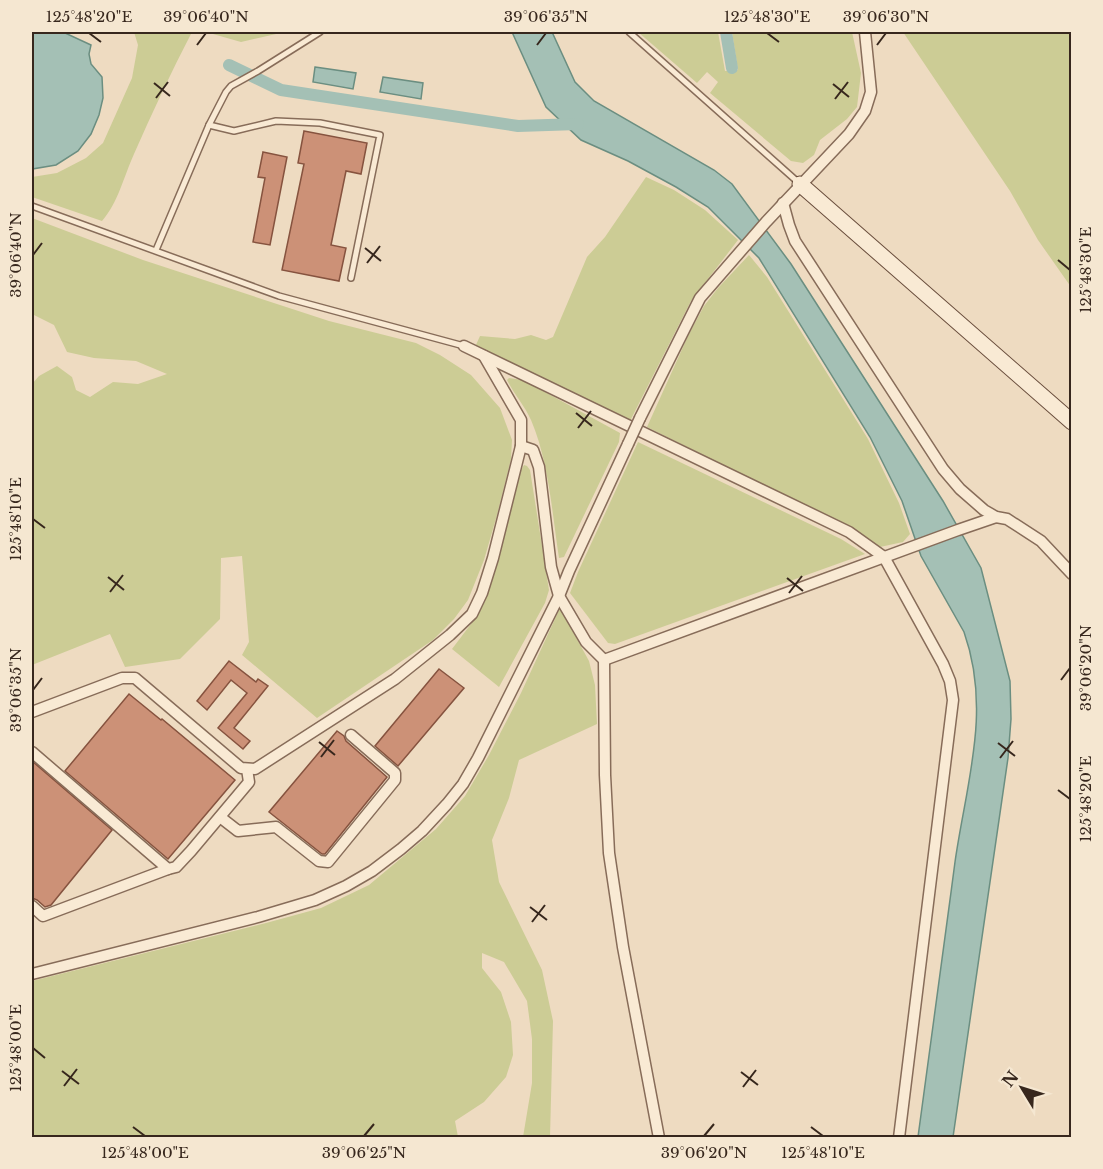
<svg xmlns="http://www.w3.org/2000/svg" width="1103" height="1169" viewBox="0 0 1103 1169" font-family="'Libre Baskerville',serif">
<style>
.green{fill:#cccc95}
.water{fill:#a4c0b5;stroke:#6b8e81;stroke-width:1.5}
.lines{fill:none;stroke-linecap:round;stroke-linejoin:round}
.canal{stroke:#a4c0b5;stroke-width:12}
.building{fill:#cc9177;stroke:#86533f;stroke-width:1.5}
.lane-casing{stroke:#876c59;stroke-width:8}
.street-casing{stroke:#876c59;stroke-width:13}
.secondary-casing{stroke:#694d3c;stroke-width:17}
.lane{stroke:#f9ead4;stroke-width:5}
.street{stroke:#f9ead4;stroke-width:10}
.secondary{stroke:#f9ead4;stroke-width:15}
.street-bridge-casing{stroke:#876c59;stroke-width:13;stroke-linecap:butt}
.street-bridge{stroke:#f9ead4;stroke-width:10}
.ticks{fill:none;stroke:#37271d;stroke-width:2}
.neatline{fill:none;stroke:#37271d;stroke-width:2}
.ticks-label{font-size:15px;text-anchor:middle;fill:#37271d}
</style>
<rect width="100%" height="100%" fill="#eedbc1"/>
<g class="green">
<path d="M134,32H192C171,72 152,113 134,154C124,176 118,203 102,221L32,197V177L57,173L86,158L103,143L132,78L138,45Z"/>
<polygon points="206,32 285,32 241,42"/>
<polygon points="638,32 718,32 725,71 738,70 732,32 852,32 861,73 857,107 847,119 820,140 814,155 803,163 791,161 710,93 718,82 707,72 697,83"/>
<polygon points="903,32 1071,32 1071,287 1038,240 1010,191"/>
<polygon points="646,177 674,190 705,210 738,240 691,301 630,421 475,347 480,336 515,339 531,335 546,340 553,337 587,257 605,237"/>
<polygon points="32,218 143,260 329,321 416,343 440,355 471,375 500,408 512,440 511,459 497,515 484,560 468,600 454,619 433,640 317,718 242,655 249,642 242,556 221,558 220,619 180,659 125,667 110,634 32,665 32,384 39,376 57,366 72,377 76,390 90,397 113,382 138,384 167,374 136,361 94,358 67,352 54,325 32,314"/>
<polygon points="749,255 767,277 868,439 899,503 910,534 903,542 880,547 850,528 647,427 688,336 704,306 718,288"/>
<path d="M509,378L523,380L620,433L619,442L564,557L559,558C552,513 549,462 531,420C525,406 514,394 507,380Z"/>
<polygon points="638,442 841,539 865,554 615,644 608,643 570,593 578,572"/>
<polygon points="524,465 527,466 530,470 549,590 545,603 499,687 452,649 477,616 486,599 519,474"/>
<polygon points="560,608 589,661 595,685 597,724 519,760 509,798 492,840 499,882 542,970 553,1021 550,1137 523,1137 532,1083 532,1039 527,1001 504,962 482,953 482,968 501,992 511,1022 513,1055 506,1077 484,1102 455,1121 458,1137 32,1137 32,981 266,923 321,908 369,885 436,829 465,796 489,755 521,693"/>
</g>
<g class="water">
<polygon points="32,32 63,32 91,45 89,54 91,64 102,77 103,98 99,115 91,134 78,151 56,165 32,169"/>
<path d="M512,32H552L575,82L594,101L714,170L732,184L791,264L943,501L981,568L1010,681L1011,719L1008,758L953,1137H918C930,1046 943,954 955,862C966,784 992,711 964,632L921,556L902,501L870,437L759,258L708,207L676,187L628,161L581,140L546,107Z"/>
<polygon points="315,67 356,73 353,89 313,82"/>
<polygon points="383,77 423,83 421,99 380,92"/>
</g>
<g class="lines">
<g class="canal">
<polyline points="726,32 732,68"/>
<polyline points="229,65 281,90 518,126 578,124"/>
</g>
</g>
<g class="building">
<polygon points="304,131 367,143 361,174 346,171 331,245 346,248 339,281 282,270 304,164 298,163"/>
<polygon points="263,152 287,157 270,245 253,242 265,178 258,177"/>
<polygon points="229,661 256,682 258,679 268,686 234,728 250,741 243,749 218,728 247,693 231,680 207,710 197,701"/>
<polygon points="439,669 464,688 398,766 375,746"/>
<polygon points="129,694 161,720 162,719 235,780 168,859 65,771"/>
<polygon points="337,731 344,736 346,741 387,777 325,854 322,854 269,812"/>
<polygon points="32,761 112,830 51,905 45,907 37,900 32,898"/>
</g>
<g class="lines">
<defs>
<g id="lane">
<polyline points="629,32 799,183"/>
<polyline points="209,125 234,131 276,121 320,123 380,135 351,278"/>
<polyline points="32,206 279,296 464,346"/>
<polyline points="156,250 209,125 226,92 231,86 258,71 320,32"/>
</g>
<g id="street">
<polyline points="783,203 789,225 795,241 943,469 960,489 984,510 996,517 1007,519 1041,541 1072,574"/>
<polyline points="464,346 849,532 884,557 943,664 950,681 953,700 899,1138"/>
<polyline points="640,418 700,298 766,222 849,134 865,111 871,92 865,32"/>
<polyline points="521,446 533,450 539,467 551,567 559,596 586,642 604,660 605,775 609,853 623,947 659,1138"/>
<polyline points="604,660 958,530 996,517"/>
<polyline points="32,712 122,678 135,678 241,768 255,769 395,679 450,635 472,614 482,593 493,558 521,446 521,420 484,356"/>
<polyline points="32,752 168,869 176,867 191,851 249,782 247,769"/>
<polyline points="220,817 238,831 276,827 319,861 328,862 395,780 395,773 351,735"/>
<polyline points="32,906 43,916 168,869"/>
<polyline points="32,974 258,917 315,900 346,886 372,871 401,849 422,831 447,804 463,784 478,758 559,596 569,571 628,444"/>
</g>
<polyline id="secondary" points="800,184 1072,422"/>
</defs>
<use href="#lane" class="lane-casing"/>
<use href="#street" class="street-casing"/>
<use href="#secondary" class="secondary-casing"/>
<use href="#lane" class="lane"/>
<use href="#street" class="street"/>
<use href="#secondary" class="secondary"/>
<defs>
<polyline id="street-bridge" points="628,444 640,418"/>
</defs>
<use href="#street-bridge" class="street-bridge-casing"/>
<use href="#street-bridge" class="street-bridge"/>
</g>
<path class="ticks" d="M89,33L101,42M767,33L779,42M197,45L206,33M537,45L546,33M877,45L886,33M154,83L170,96M833,84L849,97M156,98L168,82M835,99L848,82M365,248L381,261M33,255L42,243M1058,260L1070,270M367,263L380,246M576,413L592,426M578,428L591,411M33,519L45,528M108,577L124,590M787,578L803,591M110,592L123,575M789,593L802,576M1061,680L1070,668M33,690L42,678M319,742L335,755M998,743L1015,756M321,757L334,740M1000,758L1013,741M1058,790L1070,799M530,907L547,920M532,922L545,905M33,1048L45,1058M62,1071L79,1084M741,1072L758,1085M64,1086L77,1069M743,1087L756,1070M133,1127L145,1136M811,1127L823,1136M364,1136L374,1124M704,1136L714,1124"/>
<rect width="1103" height="1169" fill="none" stroke="#f5e7d1" stroke-width="66"/>
<g transform="translate(1022 1088) rotate(308)" stroke="#f5e7d1" stroke-width="4.5" paint-order="stroke">
<path d="M0-4.5L10 22L0 15L-10 22Z" fill="#37271d"/>
<text y="-9" font-size="16" font-weight="bold" text-anchor="middle" fill="#37271d">N</text>
</g>
<rect x="33" y="33" width="1037" height="1103" class="neatline"/>
<g class="ticks-label">
<text x="89" y="22">125°48'20"E</text>
<text x="206" y="22">39°06'40"N</text>
<text x="546" y="22">39°06'35"N</text>
<text x="767" y="22">125°48'30"E</text>
<text x="886" y="22">39°06'30"N</text>
<text transform="translate(16 255) rotate(-90)" y="5">39°06'40"N</text>
<text transform="translate(1086 270) rotate(-90)" y="5">125°48'30"E</text>
<text transform="translate(16 519) rotate(-90)" y="5">125°48'10"E</text>
<text transform="translate(1086 668) rotate(-90)" y="5">39°06'20"N</text>
<text transform="translate(16 690) rotate(-90)" y="5">39°06'35"N</text>
<text transform="translate(1086 799) rotate(-90)" y="5">125°48'20"E</text>
<text transform="translate(16 1048) rotate(-90)" y="5">125°48'00"E</text>
<text x="145" y="1158">125°48'00"E</text>
<text x="364" y="1158">39°06'25"N</text>
<text x="704" y="1158">39°06'20"N</text>
<text x="823" y="1158">125°48'10"E</text>
</g>
</svg>
